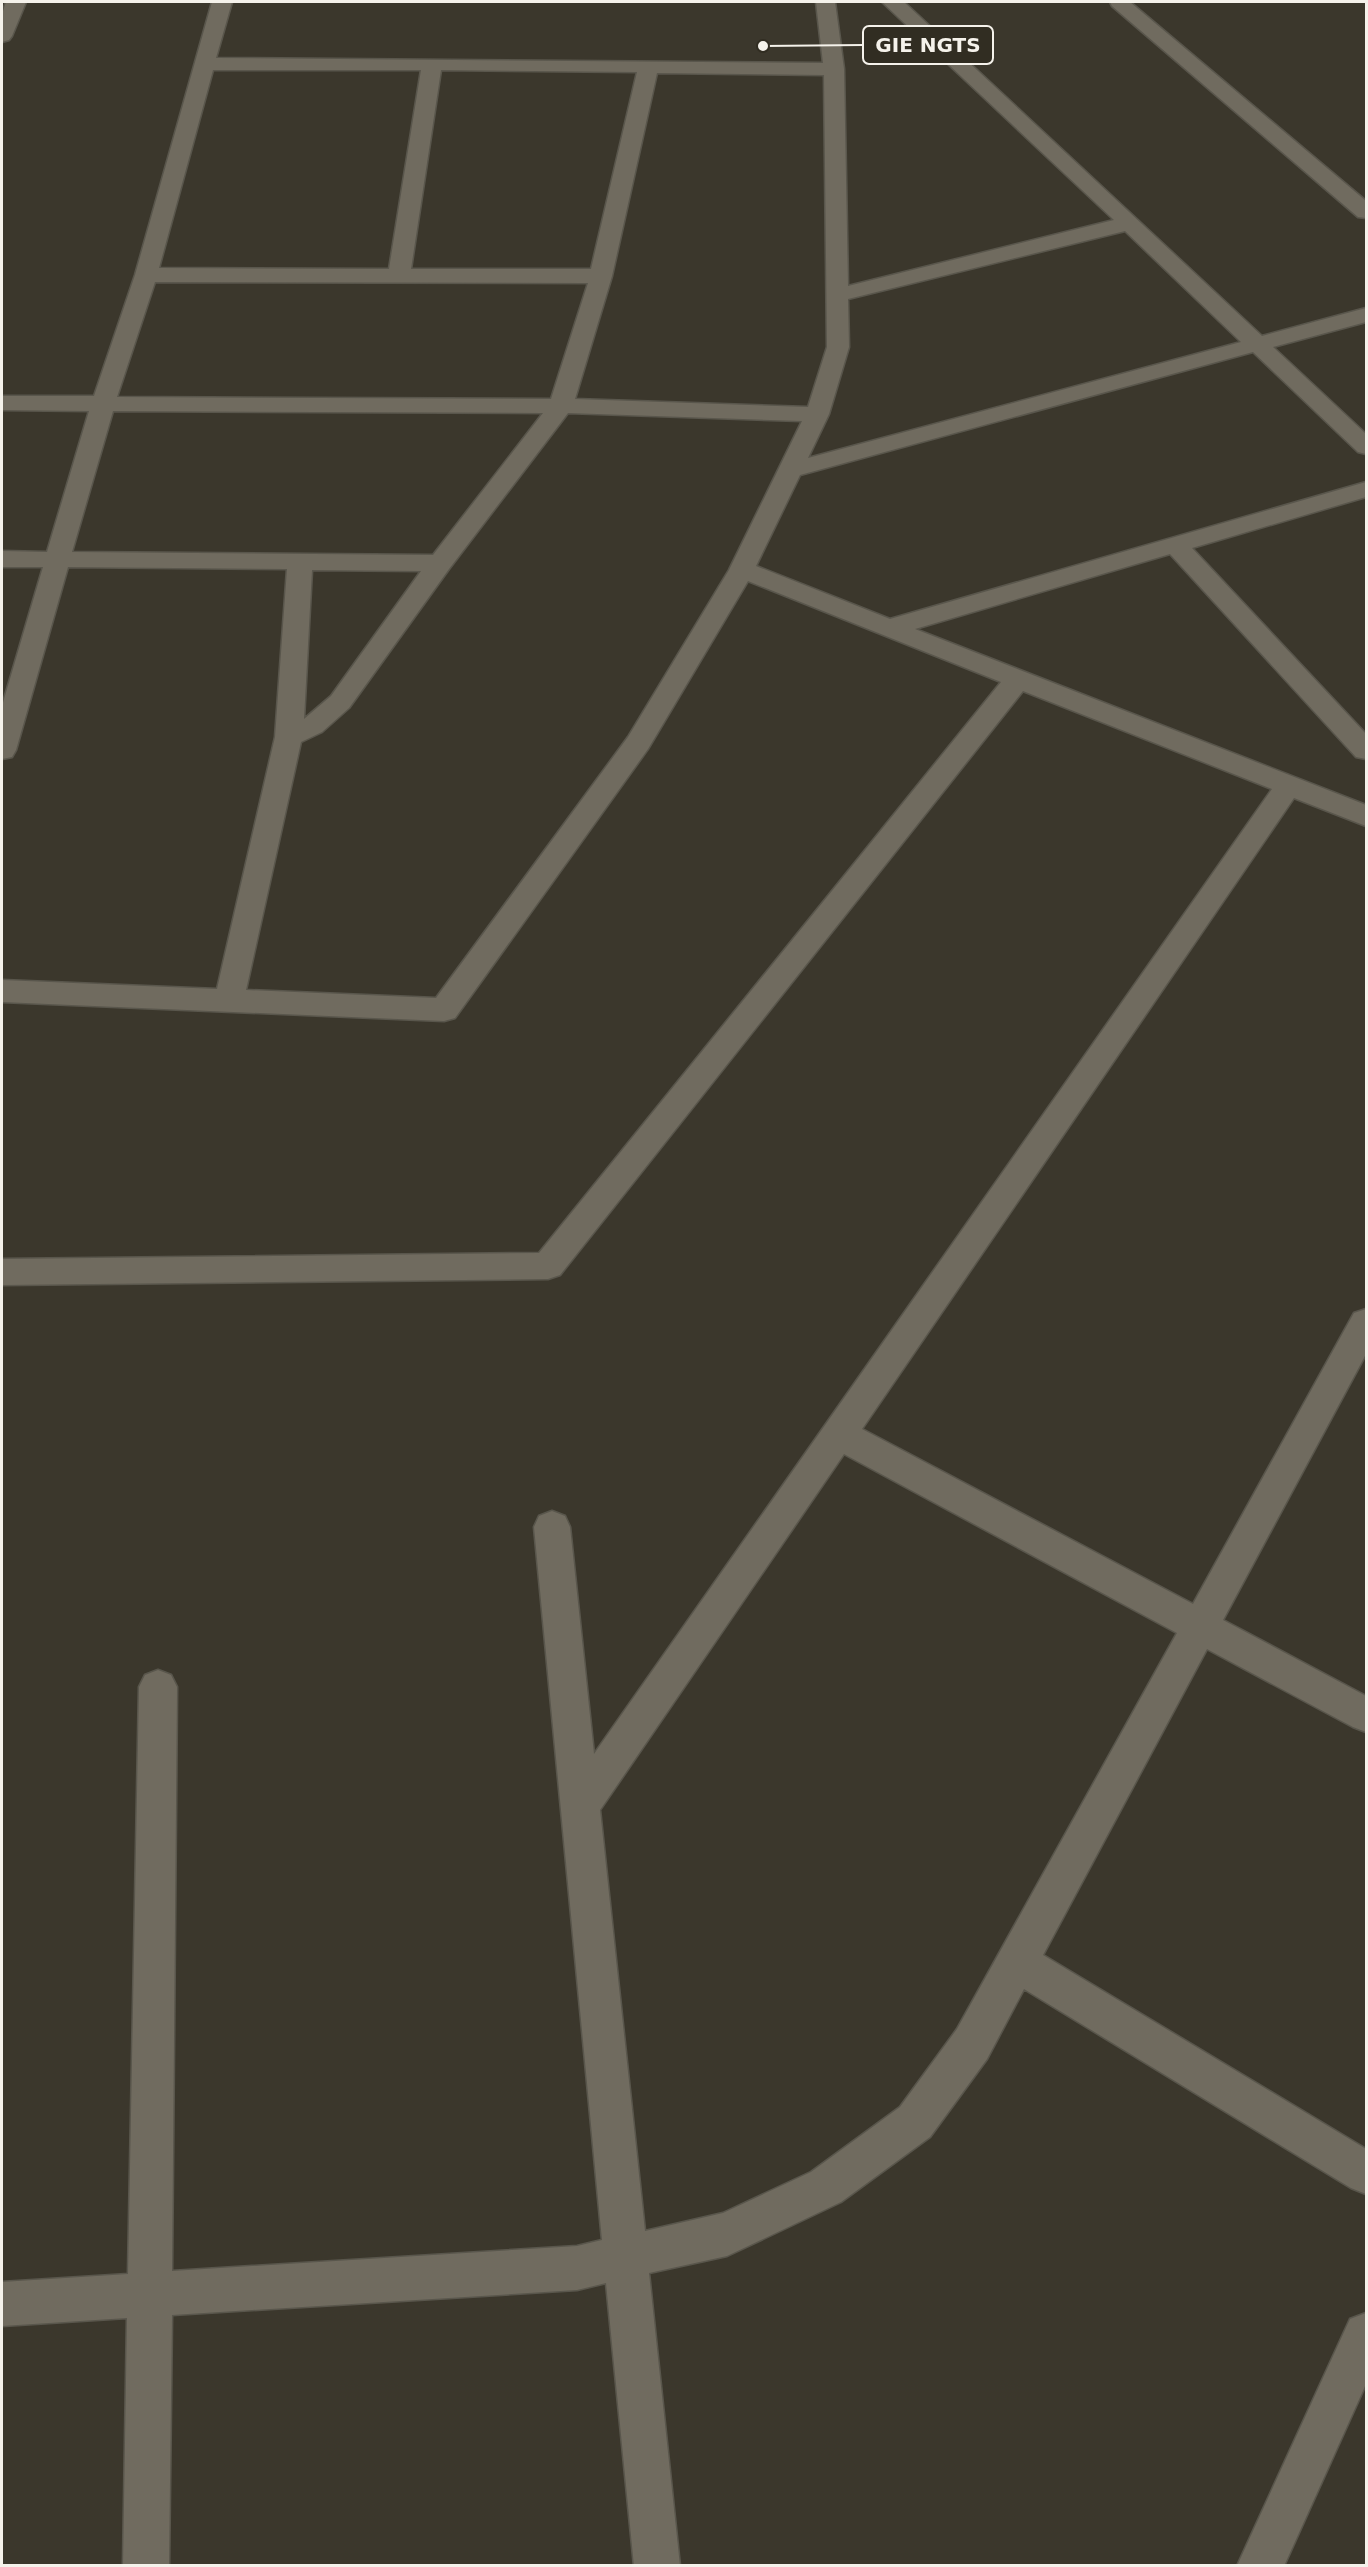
<svg xmlns="http://www.w3.org/2000/svg" width="1368" height="2567" viewBox="0 0 1368 2567" font-family="'DejaVu Sans',sans-serif">
<style>
.lines{fill:none;stroke-linecap:round;stroke-linejoin:round}
.minor-casing{stroke:#59564c;stroke-width:3}
.minor{fill:#706b5f;fill-rule:evenodd}
.leader{fill:none;stroke:#f5f2eb;stroke-width:2}
.callout-dot{fill:#f5f2eb;stroke:#312d22;stroke-width:2}
.callout{fill:#312d22;stroke:#f5f2eb;stroke-width:2}
.callout-label{font-size:20px;text-anchor:middle;font-weight:bold;fill:#f5f2eb}
</style>
<rect width="100%" height="100%" fill="#3b372c"/>
<g class="lines">
<defs>
<g id="minor">
<polygon points="6,2 26,2 12,36 9,40 2,42 2,14"/>
<path d="M212,2H232L216,58L823,63L816,2H835L844,69L848,286L1114,220L882,2H904L1262,336L1366,308V322L1273,347L1366,434V454L1358,452L1253,352L800,475L756,566L890,619L1366,482V497L1192,548L1366,734V759L1356,757L1170,554L915,629L1366,805V826L1294,798L862,1429L1193,1604L1354,1313L1366,1309V1354L1223,1620L1366,1696V1732L1353,1727L1207,1649L1043,1955L1366,2149V2194L1351,2188L1024,1989L987,2059L930,2137L841,2202L727,2256L649,2273L680,2566H634L606,2283L577,2290L172,2315L169,2566H123L127,2318L2,2326V2282L128,2274L139,1687L145,1675L158,1670L171,1675L177,1687L172,2271L577,2246L602,2240L534,1527L539,1516L552,1511L565,1516L570,1527L594,1754L1272,789L1023,691L560,1275L548,1279L2,1285V1259L539,1253L1001,682L748,581L648,749L455,1018L444,1021L2,1002V980L217,989L275,737L287,569L68,567L16,750L12,757L2,759V706L43,567H2V551L47,552L89,411L2,410V396H94L135,275ZM213,70H421L389,269L159,268ZM441,70L637,72L591,269H411ZM657,73L824,75L827,347L808,407L575,399L612,276ZM1125,231L1241,342L808,458L829,414L849,347L848,299ZM155,282L588,283L551,399L117,397ZM113,411L543,413L433,555L72,552ZM568,413L802,421L729,570L628,737L436,998L246,990L301,742L322,732L349,708L449,569ZM312,570L421,571L331,696L304,719ZM844,1454L1177,1633L957,2029L900,2107L811,2172L723,2213L645,2231L600,1810Z"/>
<polygon points="1110,2 1130,2 1366,201 1366,218 1358,217 1112,6"/>
<polygon points="1366,2313 1366,2384 1284,2566 1237,2566 1350,2319"/>
</g>
</defs>
<use href="#minor" class="minor-casing"/>
<use href="#minor" class="minor"/>
</g>
<path class="leader" d="M763 46L863 45"/>
<circle class="callout-dot" cx="763" cy="46" r="6"/>
<rect class="callout" x="863" y="26" width="130" height="38" rx="6"/>
<g class="callout-label">
<text x="928" y="52">GIE NGTS</text>
</g>
<rect width="1368" height="2567" fill="none" stroke="#f5f2eb" stroke-width="6"/>
</svg>
